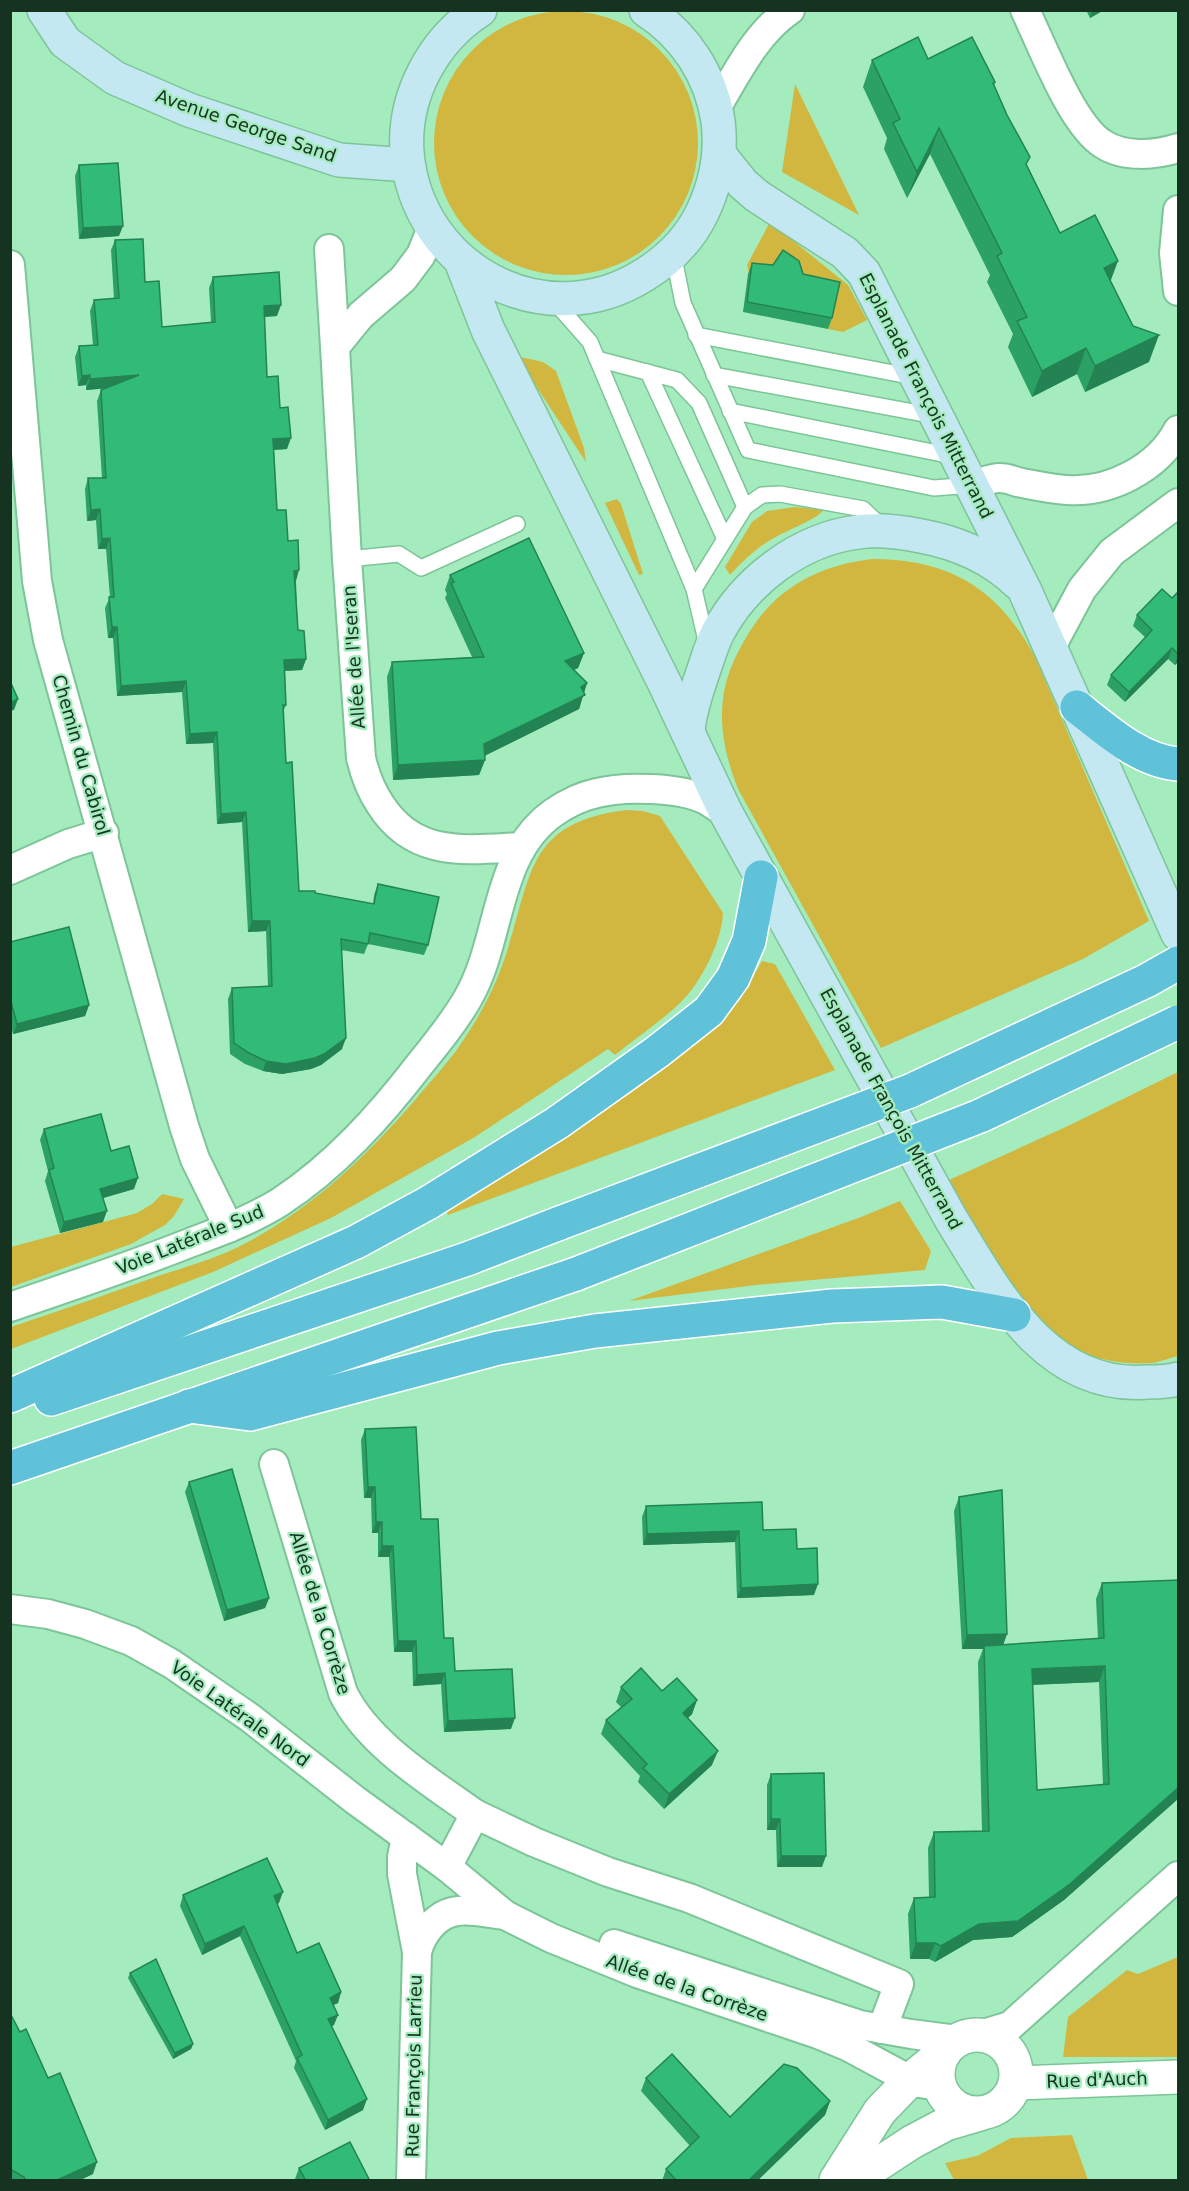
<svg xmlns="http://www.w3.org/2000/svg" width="1189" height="2191" viewBox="0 0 1189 2191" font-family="'DejaVu Sans',sans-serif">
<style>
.green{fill:#d1b740}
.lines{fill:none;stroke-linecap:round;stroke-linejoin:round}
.service-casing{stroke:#7dc498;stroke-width:18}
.minor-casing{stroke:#7dc498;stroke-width:32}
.tertiary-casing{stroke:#7dc498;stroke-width:36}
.secondary-casing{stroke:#7dc498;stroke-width:36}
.trunk-casing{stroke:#fff;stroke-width:36}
.service{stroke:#fff;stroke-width:15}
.minor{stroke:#fff;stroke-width:28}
.tertiary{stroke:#fff;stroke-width:33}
.secondary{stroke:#c4e8f1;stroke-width:33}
.trunk{stroke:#60c2d8;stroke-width:33}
.trunk-bridge-casing{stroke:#fff;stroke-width:36;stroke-linecap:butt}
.trunk-bridge{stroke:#60c2d8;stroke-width:33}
.wall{fill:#2ba165;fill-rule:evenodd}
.shaded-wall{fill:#238353}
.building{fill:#32bb76;stroke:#238353;stroke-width:1.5;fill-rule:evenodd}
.labels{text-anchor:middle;stroke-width:4.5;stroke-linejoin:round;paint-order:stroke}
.street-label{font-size:18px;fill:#163322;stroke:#a4ecbe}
</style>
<rect width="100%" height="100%" fill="#a4ecbe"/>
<g class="green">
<circle cx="566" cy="143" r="132"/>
<polygon points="795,84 859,215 782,172"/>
<polygon points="770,222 848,285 867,320 843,332 828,329 836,293 749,274 747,265"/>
<polygon points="516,356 543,362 556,371 584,448 586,462"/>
<polygon points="617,499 621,504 643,574 639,575 605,503"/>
<path d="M795,507L824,510C814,521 789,529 774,538C757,547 743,561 730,575L725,567L752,522L767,511Z"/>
<path d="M872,559C949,559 998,588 1035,657L1149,921L1083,959L881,1048L738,789C727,761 719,730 723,699C725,680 733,660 743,643C771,591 814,566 872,559Z"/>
<path d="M627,810L643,811L660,816L723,913C722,941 701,983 680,1003C660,1022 636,1038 615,1055L608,1049L475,1137L331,1218L213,1272L11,1349V1327C61,1310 111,1293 161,1275C189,1266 220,1257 246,1243C312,1208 366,1157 415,1100C429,1083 445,1066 458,1048C477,1021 494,990 504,960C532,880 523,822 627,810Z"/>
<polygon points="762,961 775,964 835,1070 448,1215 444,1204 666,1060 739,1001"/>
<path d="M1178,1072V1356C1170,1358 1160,1362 1152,1363C1130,1365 1098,1361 1079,1351C1026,1324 979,1231 949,1180L1070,1125Z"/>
<polygon points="162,1194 184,1199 174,1216 165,1225 131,1244 11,1287 11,1247 137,1213 152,1204"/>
<polygon points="900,1201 931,1251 925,1270 756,1285 629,1301 861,1217"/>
<polygon points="1178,1957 1178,2057 1063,2057 1068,2017 1127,1970 1138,1974"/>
<polygon points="1072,2135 1088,2180 954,2180 945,2163 977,2156 1011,2138"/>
</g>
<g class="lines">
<defs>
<g id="service">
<polyline points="673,253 683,303 748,450 934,488 972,485"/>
<polyline points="553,300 590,342 694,589 707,645"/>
<polyline points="696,335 914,377"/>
<polyline points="597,359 677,380 699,403 745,507"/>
<polyline points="648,372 725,539"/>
<polyline points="714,375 935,416"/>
<polyline points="730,411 957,457"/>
<polyline points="347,559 399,554 421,568 517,524"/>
<polyline points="694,589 745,507 762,495 780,494 863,509 882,527"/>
</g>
<g id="minor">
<path d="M1025,10C1042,45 1072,125 1103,144C1124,158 1156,155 1178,148"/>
<path d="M716,108C737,73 756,33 790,10"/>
<polyline points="1178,210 1174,253 1178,291"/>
<path d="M432,228L421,255L403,279L361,315L335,347L347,559L361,758C365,775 370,789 380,804C414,858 465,850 521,847"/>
<polyline points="329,249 335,347"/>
<polyline points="10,265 37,581 48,640 184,1126 195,1159 229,1228"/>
<path d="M972,485C981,483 991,478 999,478C1005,478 1012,480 1017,482C1033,485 1050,489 1067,490C1110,493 1158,468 1178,430"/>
<polyline points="1051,647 1082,589 1112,552 1178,503"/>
<polyline points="10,870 68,844 104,833"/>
<path d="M10,1307C71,1286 132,1266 192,1242C222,1231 253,1219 280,1202C335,1166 380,1116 420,1064C437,1043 455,1021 468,998C502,939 494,855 553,813C566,804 582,796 597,793C624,786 680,787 706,800C713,804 720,809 726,813"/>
<path d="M274,1464L343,1693C368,1744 429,1781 475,1814L447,1867"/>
<polyline points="10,1609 48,1614 85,1624 131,1641 172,1664 249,1717 355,1800 447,1867 505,1915 551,1938 637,1973 818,2034 847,2046 910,2080 919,2083 939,2086"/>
<polyline points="475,1814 534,1842 608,1872 689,1898 899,1984 882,2029"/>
<polyline points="406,1837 402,1857 402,1874 417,1952 411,2180"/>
<polyline points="614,1944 860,2025 911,2034 957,2040"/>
<path d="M417,1952C422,1933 437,1913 458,1911C473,1909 491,1914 505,1915"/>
<polyline points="980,2035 1010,2026 1178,1876"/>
</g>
<g id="tertiary">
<circle cx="977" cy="2074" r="39"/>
<polyline points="1016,2083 1178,2077"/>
<polyline points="836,2180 880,2111 910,2080 944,2052"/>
<polyline points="854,2180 912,2142 946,2124 980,2114"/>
</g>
<g id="secondary">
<polyline points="44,10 65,42 115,78 189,110 339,160 408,165"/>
<path d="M480,10C433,40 403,96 407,152C416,268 544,338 644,275C670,259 689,240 702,213C716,184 722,153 718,121C711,75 685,35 646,10"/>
<polyline points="719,154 743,184 757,196 845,253 864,273 1025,591 1178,934"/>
<path d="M461,261L488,330L663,680L726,813L951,1219C996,1292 1046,1390 1147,1382C1157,1382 1168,1382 1178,1379"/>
<path d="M688,732C689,712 696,694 702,675C707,661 711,646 718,632C745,581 800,539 858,532C879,529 901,532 921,536C959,543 991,557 1018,583"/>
</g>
<g id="trunk">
<path d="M1077,707C1106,730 1140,761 1178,764"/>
<polyline points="10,1396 356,1242 428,1203 557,1123 657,1052 709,1011 733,978 749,941 761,877"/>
<polyline points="51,1399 467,1259 560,1223"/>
<polyline points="189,1406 250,1414 498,1348 595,1331 832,1306 942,1302 1014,1315"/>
<polyline points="10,1468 576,1274"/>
</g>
</defs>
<use href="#service" class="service-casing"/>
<use href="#minor" class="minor-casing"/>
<use href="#tertiary" class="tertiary-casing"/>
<use href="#secondary" class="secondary-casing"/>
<use href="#trunk" class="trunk-casing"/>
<use href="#service" class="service"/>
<use href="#minor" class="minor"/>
<use href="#tertiary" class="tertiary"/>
<use href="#secondary" class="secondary"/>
<use href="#trunk" class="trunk"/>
<defs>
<g id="trunk-bridge">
<polyline points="560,1223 910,1091 1146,981 1178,963"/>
<polyline points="576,1274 980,1116 1178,1022"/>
</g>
</defs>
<use href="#trunk-bridge" class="trunk-bridge-casing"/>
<use href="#trunk-bridge" class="trunk-bridge"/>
</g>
<g class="wall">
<polygon points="1086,10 1104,10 1090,18"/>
<polygon points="928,59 995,82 994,86 1027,165 1060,233 1111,282 1149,362 1085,392 1077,374 1032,397 1008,347 1013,334 987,282 990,275 930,154 907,198 884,149 887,138 863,87 872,60"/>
<polygon points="79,165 119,236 79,239 75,176"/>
<polygon points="115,240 145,282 162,327 211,322 209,288 213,277 277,316 264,317 267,377 280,408 287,449 274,450 277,510 288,541 296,581 298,630 306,659 302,670 285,671 286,705 283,712 286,763 299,891 373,904 374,895 378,884 428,945 424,955 368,944 364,954 341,950 342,1049 321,1065 311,1069 282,1074 263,1071 245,1064 230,1054 228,999 232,988 268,986 266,931 248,932 242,822 217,824 213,743 186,744 182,692 117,696 113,638 108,638 105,608 110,597 106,549 98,549 96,520 87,521 85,489 88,478 102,478 97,401 101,390 106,388 86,390 86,385 78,386 75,357 79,346 93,345 90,311 94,300 114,299 111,250"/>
<polygon points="752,263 803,274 832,318 828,329 743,312 748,274"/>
<polygon points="450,575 584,653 578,668 574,670 587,683 579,709 484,756 485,760 479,775 393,780 387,677 392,662 472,657 445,598 447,594 445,590"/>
<polygon points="1179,594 1179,661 1175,665 1168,659 1125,702 1107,685 1111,675 1146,638 1133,626 1137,615 1172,598"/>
<polygon points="10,942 89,1005 85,1016 13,1034 10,1023"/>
<polygon points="44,1129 111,1151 134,1189 103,1198 103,1222 60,1233 45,1181 48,1171 40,1140"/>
<polygon points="365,1429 421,1519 444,1638 455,1671 511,1729 444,1732 441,1684 413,1686 412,1652 394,1652 389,1557 378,1557 378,1533 372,1533 371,1498 364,1498 361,1440"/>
<polygon points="189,1482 269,1598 265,1608 224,1621 185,1492"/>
<path d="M959,1497L1007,1634L1003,1645L1098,1639L1096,1599L1102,1583L1179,1580V1798L1064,1900L1012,1937L973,1940L935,1962L929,1959H910L908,1914L914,1898L929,1897L928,1848L934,1832L982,1831L978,1662L983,1649H962L954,1511ZM1099,1682L1103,1785L1037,1790L1032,1685Z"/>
<polygon points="646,1506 763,1530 797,1549 814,1595 737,1598 735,1542 643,1545 642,1517"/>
<polygon points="621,1687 662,1691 697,1700 692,1714 688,1718 712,1765 664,1809 638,1782 640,1776 601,1734 606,1720 621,1707 616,1702"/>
<polygon points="771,1774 822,1867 777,1867 776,1830 767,1830 767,1785"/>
<polygon points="183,1895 279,1903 277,1904 297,1953 341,1992 338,2003 333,2005 334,2025 332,2026 363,2110 325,2130 294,2068 296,2061 240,1936 202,1955 180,1906"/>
<polygon points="130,1973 193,2044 191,2049 173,2059 128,1978"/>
<polygon points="10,2013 20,2032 48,2078 93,2174 78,2181 10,2181"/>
<polygon points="646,2078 730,2117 830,2101 825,2115 757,2181 662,2181 666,2169 690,2146 641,2091"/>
<polygon points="299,2168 370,2181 296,2181 295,2179"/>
</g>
<g class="shaded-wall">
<polygon points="1092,10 1104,10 1090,18"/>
<polygon points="939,128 930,154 907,198 917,172"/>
<polygon points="123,226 119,236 79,239 83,228"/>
<polygon points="1118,261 1108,288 1104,268"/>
<polygon points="281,305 277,316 260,317 264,306"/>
<polygon points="1159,335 1149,362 1085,392 1095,366"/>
<polygon points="1086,348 1077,374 1032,397 1042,371"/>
<polygon points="90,375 86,385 78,386 82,376"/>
<polygon points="139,375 135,386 86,390 90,379"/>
<polygon points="291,438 287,449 270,450 273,439"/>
<polygon points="100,509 96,520 87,521 91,510"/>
<polygon points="110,538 106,549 98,549 102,539"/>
<polygon points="299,570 296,581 290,581 294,571"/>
<polygon points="112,627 117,627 113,638 108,638"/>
<polygon points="1172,648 1168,659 1125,702 1129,692"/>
<polygon points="584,653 578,668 560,676 565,661"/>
<polygon points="1178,655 1179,661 1175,665"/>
<polygon points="306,659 302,670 280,671 284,660"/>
<polygon points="186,681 182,692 117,696 121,686"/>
<polygon points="587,683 579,709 478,759 484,744"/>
<polygon points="18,699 14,710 10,711 10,703"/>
<polygon points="217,732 213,743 186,744 190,734"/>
<polygon points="485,760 479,775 393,780 398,765"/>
<polygon points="246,812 242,822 217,824 221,814"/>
<polygon points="252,921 270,921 266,931 248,932"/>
<polygon points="89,1005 85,1016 13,1034 17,1024"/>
<polygon points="346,1038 342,1049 321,1065 311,1069 282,1074 263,1071 266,1061"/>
<polygon points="138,1178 134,1189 96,1200 100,1189"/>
<polygon points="107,1211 103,1222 60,1233 64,1222"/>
<polygon points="368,1487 375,1487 371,1498 364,1498"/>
<polygon points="376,1522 382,1522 378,1533 372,1533"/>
<polygon points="739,1531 735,1542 643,1545 647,1534"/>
<polygon points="382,1546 393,1546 389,1557 378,1557"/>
<polygon points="818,1584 814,1595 737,1598 741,1588"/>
<polygon points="269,1598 265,1608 224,1621 227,1610"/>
<polygon points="1007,1634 1002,1648 984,1646 983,1649 962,1649 967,1635"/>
<polygon points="398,1641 416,1641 412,1652 394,1652"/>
<polygon points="1105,1666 1099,1682 1026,1685 1032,1669"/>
<polygon points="445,1673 441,1684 413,1686 417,1675"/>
<polygon points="697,1700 692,1714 678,1727 683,1713"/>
<polygon points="515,1718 511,1729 444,1732 448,1721"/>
<polygon points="718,1751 712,1765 664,1809 669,1794"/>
<polygon points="1179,1787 1179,1798 1064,1900 1012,1937 973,1940 935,1962 941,1946"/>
<polygon points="771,1819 780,1819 776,1830 767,1830"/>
<polygon points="781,1856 826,1856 822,1867 777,1867"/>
<polygon points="283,1892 279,1903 270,1907 274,1896"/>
<polygon points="244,1926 240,1936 202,1955 205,1944"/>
<polygon points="916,1943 935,1943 929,1959 910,1959"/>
<polygon points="341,1992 338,2003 326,2008 330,1998"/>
<polygon points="338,2015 334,2025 324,2030 328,2019"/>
<polygon points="193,2044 191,2049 173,2059 175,2053"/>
<polygon points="367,2099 363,2110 325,2130 328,2120"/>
<polygon points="830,2101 825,2115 757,2181 748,2181"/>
<polygon points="97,2162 93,2174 78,2181 55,2181"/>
</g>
<g class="building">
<polygon points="918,37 928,59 972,37 995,82 993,83 1007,115 1030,157 1026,164 1060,233 1095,215 1118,261 1104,268 1133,326 1159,335 1095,366 1086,348 1042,371 1017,321 1027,317 997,256 1002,253 939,128 917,172 893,123 900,119 872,60"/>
<polygon points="118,163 123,226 83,228 79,165"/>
<polygon points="143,239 145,282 159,281 162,327 215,322 213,277 279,272 281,305 264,306 267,377 278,376 280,408 288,407 291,438 273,439 277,510 286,510 288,541 298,540 299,570 294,571 298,630 304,631 306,659 284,660 286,705 283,705 286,763 292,762 299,891 315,891 315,893 374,904 378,884 439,897 428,945 370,933 368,944 341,939 346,1038 324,1054 315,1058 286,1064 266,1061 249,1053 234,1043 232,988 272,986 270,921 252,921 246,812 221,814 217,732 190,734 186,681 121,686 117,627 112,627 109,597 114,597 110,538 102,539 100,509 91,510 88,478 106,478 101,390 139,375 90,379 90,375 82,376 79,346 98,345 94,300 119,298 115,240"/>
<polygon points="783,250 799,261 803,274 840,282 832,318 747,302 752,263 773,265"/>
<polygon points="529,538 584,653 565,661 587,683 581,687 585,695 484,744 485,760 398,765 392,662 484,657 451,583 454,582 450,575"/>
<polygon points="1162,589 1172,598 1177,593 1179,594 1179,655 1172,648 1129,692 1111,675 1152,630 1137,615"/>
<polygon points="10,681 18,699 10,703"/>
<polygon points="69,927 89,1005 17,1024 10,998 10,942"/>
<polygon points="101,1114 111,1151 129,1146 138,1178 100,1189 107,1211 64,1222 49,1170 54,1168 44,1129"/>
<polygon points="416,1427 421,1519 438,1519 444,1638 453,1638 455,1671 512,1669 515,1718 448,1721 445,1673 417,1675 416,1641 398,1641 393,1546 382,1546 382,1522 376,1522 375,1487 368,1487 365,1429"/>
<polygon points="232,1469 269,1598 227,1610 189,1482"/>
<polygon points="1002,1490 1007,1634 967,1635 959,1497"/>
<polygon points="762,1502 763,1530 796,1529 797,1549 817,1548 818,1584 741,1588 739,1531 647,1534 646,1506"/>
<path d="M1179,1580V1787L1070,1884L1018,1921L979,1924L941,1946L935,1943H916L914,1898L935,1897L934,1832L989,1831L984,1646L1104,1638L1102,1583ZM1105,1666L1109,1784L1037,1790L1032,1669Z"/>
<polygon points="641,1668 662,1691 677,1678 697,1700 683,1713 718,1751 669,1794 643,1768 647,1764 606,1720 632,1699 621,1687"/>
<polygon points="824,1773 826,1856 781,1856 780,1819 771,1819 771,1774"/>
<polygon points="267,1858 283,1892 274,1896 297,1953 319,1943 341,1992 330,1998 338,2015 328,2019 367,2099 328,2120 297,2058 302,2055 244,1926 205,1944 183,1895"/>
<polygon points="156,1959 193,2044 175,2053 130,1973"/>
<polygon points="10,2013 20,2032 26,2029 48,2078 60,2073 97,2162 55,2181 26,2181 24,2177 10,2169"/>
<polygon points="672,2054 730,2117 784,2064 797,2068 830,2101 748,2181 677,2181 666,2169 699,2137 646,2078"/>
<polygon points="350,2142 370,2181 306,2181 299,2168"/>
</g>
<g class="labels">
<g class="street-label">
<text transform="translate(246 126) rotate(19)" y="6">Avenue George Sand</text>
<text transform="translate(926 396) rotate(63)" y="6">Esplanade François Mitterrand</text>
<text transform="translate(354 657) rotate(-94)" y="6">Allée de l'Iseran</text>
<text transform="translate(81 755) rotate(74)" y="6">Chemin du Cabirol</text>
<text transform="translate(891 1109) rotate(61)" y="6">Esplanade François Mitterrand</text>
<text transform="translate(190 1240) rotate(-22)" y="6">Voie Latérale Sud</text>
<text transform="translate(320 1613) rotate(73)" y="6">Allée de la Corrèze</text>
<text transform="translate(240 1714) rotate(36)" y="6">Voie Latérale Nord</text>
<text transform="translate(687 1988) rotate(19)" y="6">Allée de la Corrèze</text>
<text transform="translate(414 2066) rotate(-89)" y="6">Rue François Larrieu</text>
<text transform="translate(1097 2080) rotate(-2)" y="6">Rue d'Auch</text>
</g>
</g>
<rect width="1189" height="2191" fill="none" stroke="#163322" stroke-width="24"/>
</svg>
